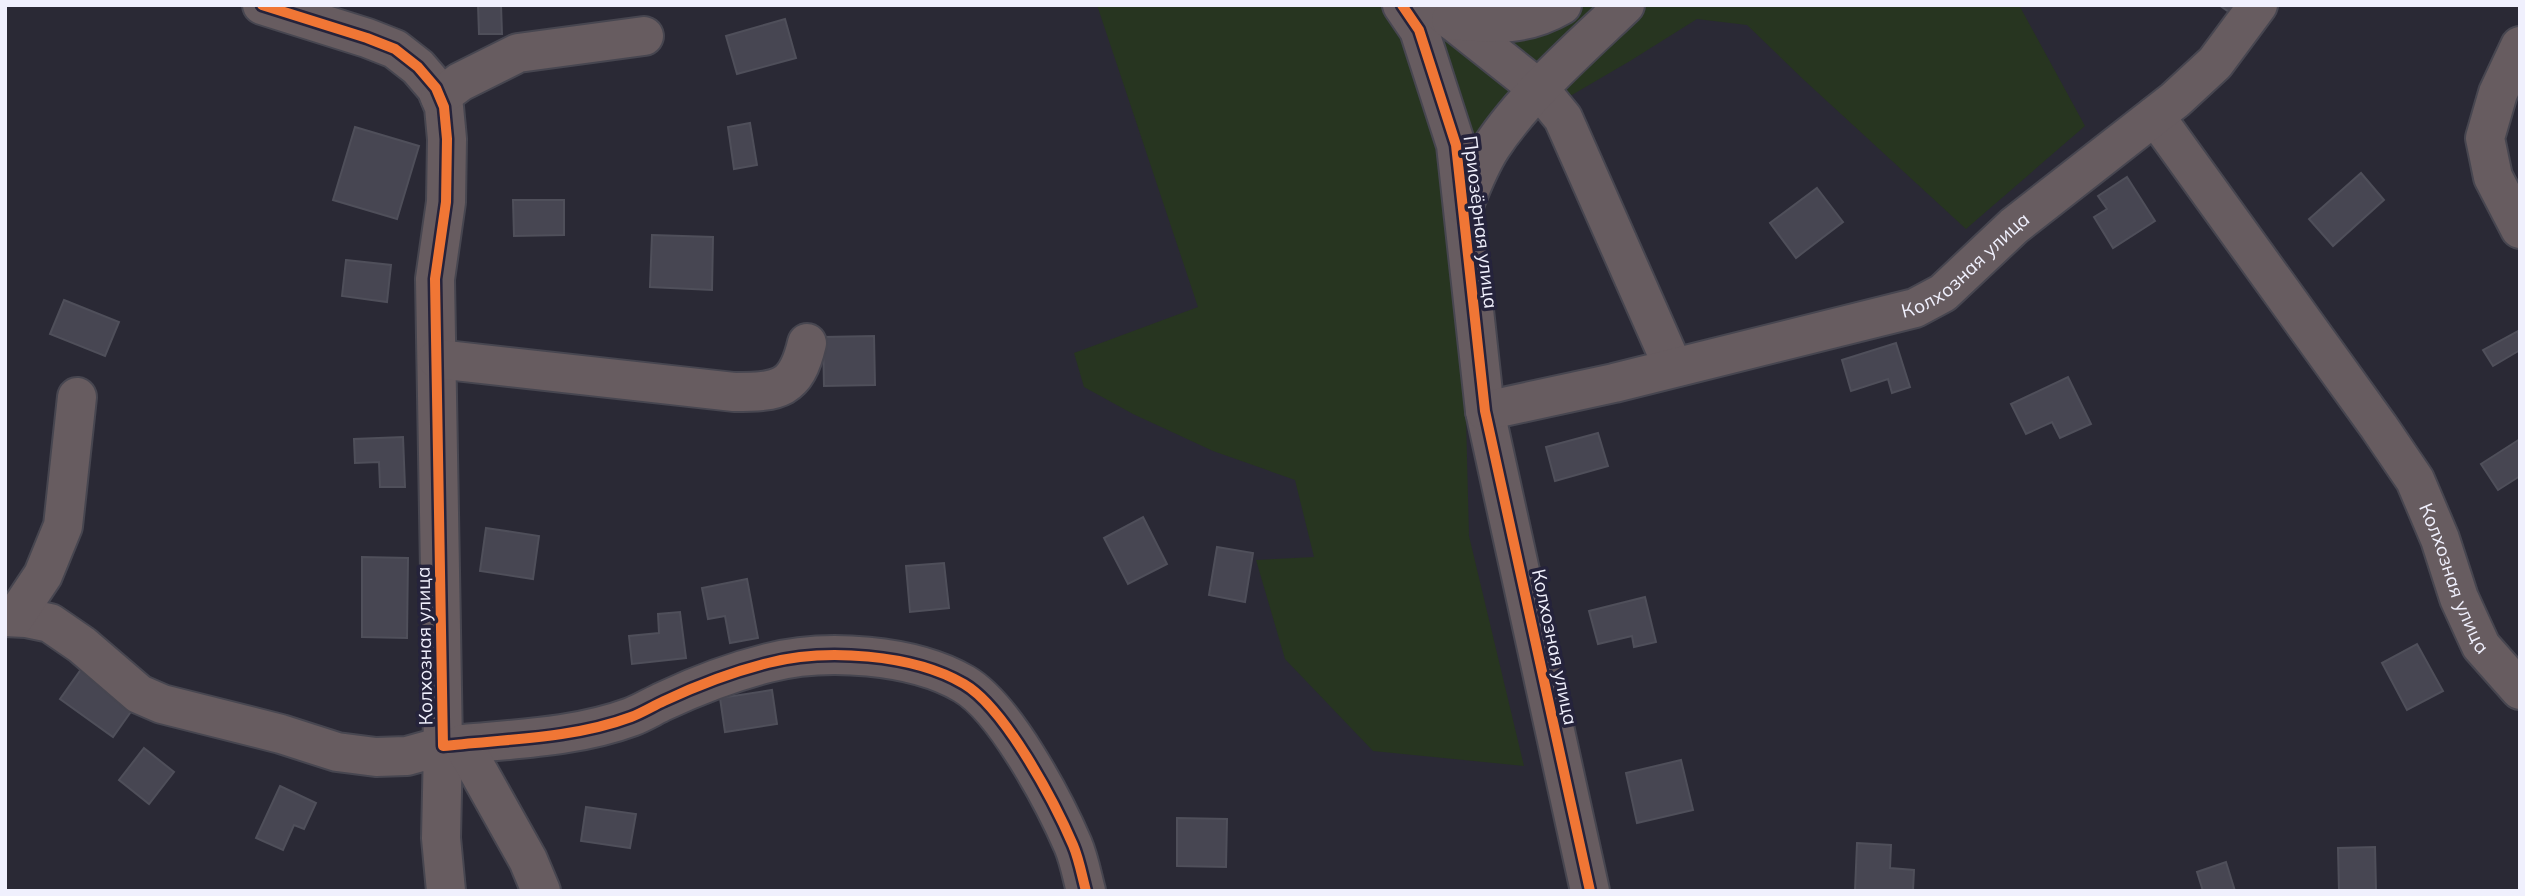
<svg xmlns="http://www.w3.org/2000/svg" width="2525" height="896" viewBox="0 0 2525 896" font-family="Mulish,sans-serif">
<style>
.green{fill:#273520}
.building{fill:#474652;stroke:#4f4f5a;stroke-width:2}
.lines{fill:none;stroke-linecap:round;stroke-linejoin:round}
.minor-casing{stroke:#474650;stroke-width:42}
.minor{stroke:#675c60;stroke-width:38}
.cycleway-casing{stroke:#25233b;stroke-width:15}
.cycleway{stroke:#f07635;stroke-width:10}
.labels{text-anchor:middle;stroke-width:7;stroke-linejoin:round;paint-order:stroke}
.street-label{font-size:19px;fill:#f0f0fd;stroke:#25233b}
</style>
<rect width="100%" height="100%" fill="#2a2935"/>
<g class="green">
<polygon points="1097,5 1380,5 1398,31 1428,102 1448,181 1465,378 1469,536 1524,766 1373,751 1285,659 1256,560 1314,557 1295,480 1213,451 1133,414 1084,387 1074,353 1198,307"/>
<polygon points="1427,5 2019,5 2085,126 1966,229 1804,80 1747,25 1697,19 1630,61 1476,151"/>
</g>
<g class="building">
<polygon points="478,5 501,5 502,34 479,34"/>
<polygon points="2219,5 2233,5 2229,12"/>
<polygon points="785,19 796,58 737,74 726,36"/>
<polygon points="750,123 757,165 734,169 728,127"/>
<polygon points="355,127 419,146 397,219 333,200"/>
<polygon points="2361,173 2384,200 2333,246 2309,219"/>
<polygon points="2127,177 2155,221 2113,248 2094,217 2107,209 2098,196"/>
<polygon points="1817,188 1843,222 1796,258 1770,223"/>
<polygon points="513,200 564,200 564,235 514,236"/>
<polygon points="652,235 713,237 712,290 650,287"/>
<polygon points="346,260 391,265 387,302 342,296"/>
<polygon points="64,300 119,322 105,356 50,334"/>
<polygon points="2518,331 2520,350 2493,366 2483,350"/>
<polygon points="874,336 875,385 824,386 823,337"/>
<polygon points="1896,343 1910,387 1892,393 1888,379 1851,391 1842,360"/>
<polygon points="2068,377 2091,424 2060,438 2052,422 2026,434 2011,404"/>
<polygon points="1598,433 1608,466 1555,481 1546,447"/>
<polygon points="403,437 405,487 380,487 379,462 355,463 354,439"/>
<polygon points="2520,439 2520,476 2498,490 2481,464"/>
<polygon points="1143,517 1167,564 1128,584 1104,538"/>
<polygon points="486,528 539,536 533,579 480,571"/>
<polygon points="1217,547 1253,553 1245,602 1209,595"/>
<polygon points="362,557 408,558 407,638 362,637"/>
<polygon points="944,563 949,608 910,612 906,566"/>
<polygon points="747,579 758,638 730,643 725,616 708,619 702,588"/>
<polygon points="1645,597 1656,642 1634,647 1632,636 1598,644 1589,611"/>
<polygon points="680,612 686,658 632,664 629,636 659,633 658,614"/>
<polygon points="2417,644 2443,691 2407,710 2382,663"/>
<polygon points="82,668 135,706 113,737 60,699"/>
<polygon points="772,690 777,724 725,732 720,698"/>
<polygon points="144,748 174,772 149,804 119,780"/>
<polygon points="1681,760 1693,810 1637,823 1626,773"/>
<polygon points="280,786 316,803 304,829 294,825 283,850 256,838"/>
<polygon points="586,807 636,814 630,848 581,841"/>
<polygon points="1177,818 1227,819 1226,867 1177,866"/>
<polygon points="1857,843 1891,845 1890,868 1914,870 1913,891 1855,891"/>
<polygon points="2375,847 2376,891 2339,891 2338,848"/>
<polygon points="2226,862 2235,891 2203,891 2197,872"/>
</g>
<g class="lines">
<defs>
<g id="minor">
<path d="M262,5L367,38L395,49L418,67L436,88L444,107L447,139L446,202L435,279L443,746C505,739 572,739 631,717C642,713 653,706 664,701C698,685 732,672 768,663C825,648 913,654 964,684C1005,708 1054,801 1073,845C1079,859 1082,876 1086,891"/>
<polyline points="1402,5 1419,30 1456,145 1485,411 1590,891"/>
<polyline points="1433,5 1540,90 1563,118 1673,367"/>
<path d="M1451,20C1494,24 1524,27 1562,5"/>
<polyline points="2520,46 2498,93 2485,138 2493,177 2520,229"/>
<polyline points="440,97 460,82 518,53 644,36"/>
<path id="s1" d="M2155,116L2379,427L2415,480L2440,539L2459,598L2481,646L2520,690"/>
<path d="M1464,205C1472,185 1480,164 1492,146C1525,96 1581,47 1625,5"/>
<path d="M437,359L734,392C779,392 796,390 807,343"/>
<path id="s2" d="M1485,411L1614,383L1915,308L1943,293L2014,226L2175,100L2215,63L2258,5"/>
<polyline points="5,617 26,618 50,623 82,645 139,694 162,704 281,734 337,752 376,757 407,756 443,746 441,838 446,891"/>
<polyline points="15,617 43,575 63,526 77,397"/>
<polyline points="463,744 528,860 541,891"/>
</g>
</defs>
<use href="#minor" class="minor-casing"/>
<use href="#minor" class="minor"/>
<defs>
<g id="cycleway">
<path d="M262,5L367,38L395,49L418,67L436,88L444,107L447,139L446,202L435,279L443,746C505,739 572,739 631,717C642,713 653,706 664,701C698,685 732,672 768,663C825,648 913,654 964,684C1005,708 1054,801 1073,845C1079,859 1082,876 1086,891"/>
<polyline points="1402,5 1419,30 1456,145 1485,411 1590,891"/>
</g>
</defs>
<use href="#cycleway" class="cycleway-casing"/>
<use href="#cycleway" class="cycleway"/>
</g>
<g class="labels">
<g class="street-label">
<text transform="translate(1481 222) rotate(83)" y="7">Приозёрная улица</text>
<text dy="7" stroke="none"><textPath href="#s2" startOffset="508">Колхозная улица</textPath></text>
<text dy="7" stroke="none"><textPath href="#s1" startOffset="553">Колхозная улица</textPath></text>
<text transform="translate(424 646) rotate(-91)" y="7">Колхозная улица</text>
<text transform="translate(1555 647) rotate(78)" y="7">Колхозная улица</text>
</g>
</g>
<rect width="2525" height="896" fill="none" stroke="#f0f0fd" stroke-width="14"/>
</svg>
